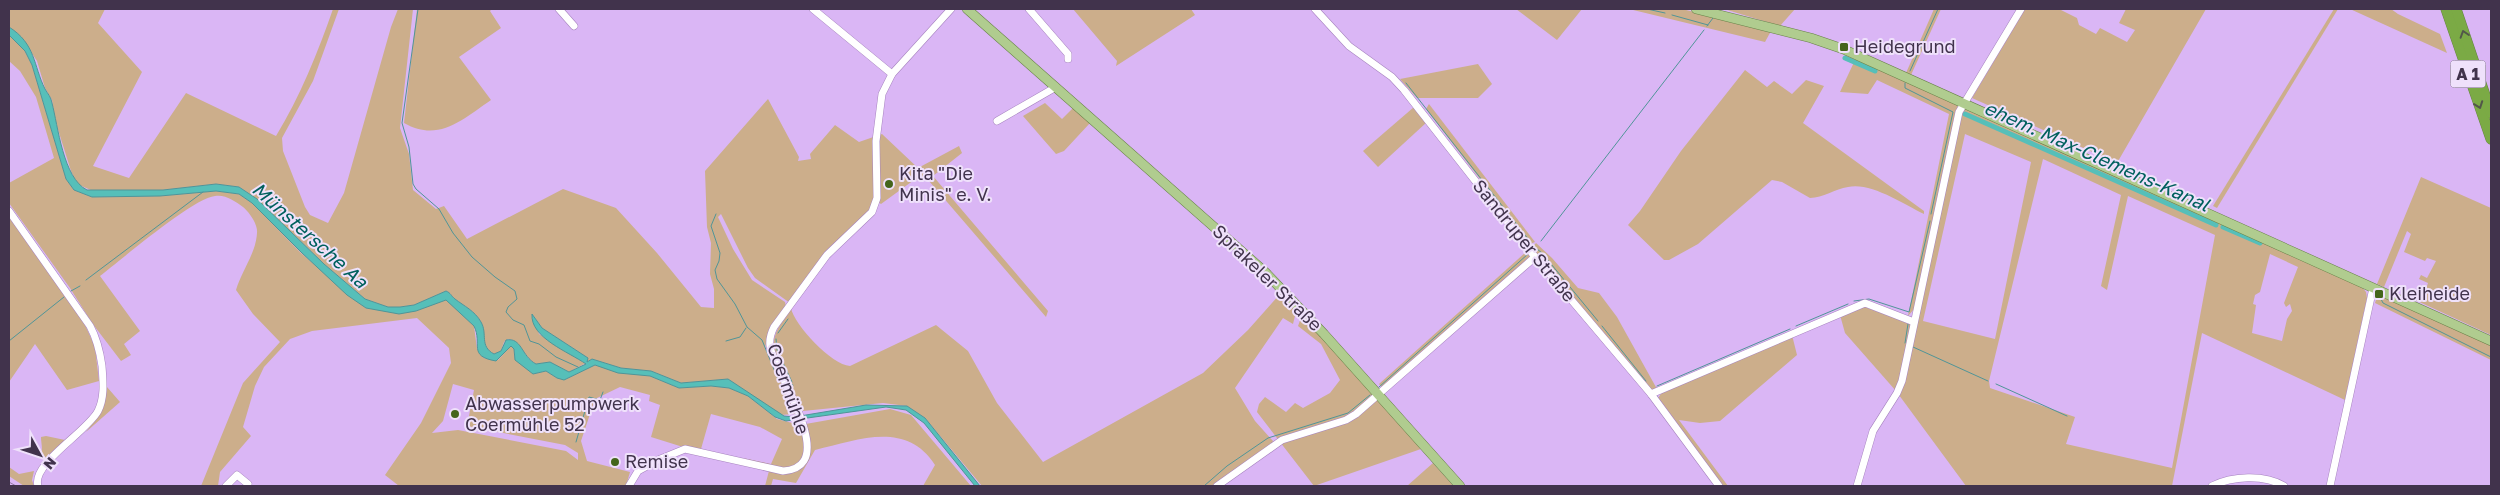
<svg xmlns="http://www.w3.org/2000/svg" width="2500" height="495" viewBox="0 0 2500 495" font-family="'Golos Text',sans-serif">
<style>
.green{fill:#ccae8b;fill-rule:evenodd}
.water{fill:#56bfb9;stroke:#509598}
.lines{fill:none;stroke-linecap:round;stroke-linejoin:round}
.stream{stroke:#509598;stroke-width:1}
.canal{stroke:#56bfb9;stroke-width:5}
.minor-casing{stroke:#a683bf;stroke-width:8}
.major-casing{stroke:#678047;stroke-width:10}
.highway-casing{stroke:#678047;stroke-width:11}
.minor{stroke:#fff;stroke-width:7}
.major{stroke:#b0cc8f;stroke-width:9}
.highway{stroke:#7baa45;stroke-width:10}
.rail{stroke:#9177a4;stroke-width:1}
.oneway{stroke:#52574a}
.poi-dot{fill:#44651b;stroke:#efe1fb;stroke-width:2}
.labels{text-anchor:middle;stroke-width:4;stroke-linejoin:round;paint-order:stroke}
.shield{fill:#efe1fb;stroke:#756780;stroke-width:1}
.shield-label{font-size:16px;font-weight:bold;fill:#41334c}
.poi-label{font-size:18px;fill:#41334c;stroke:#efe1fb;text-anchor:start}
.street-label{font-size:18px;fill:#41334c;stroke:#efe1fb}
.water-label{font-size:19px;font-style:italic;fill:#00605d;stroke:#efe1fb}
</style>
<rect width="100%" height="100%" fill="#dab6f5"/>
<g class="green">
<path d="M9,9H105L98,23L142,72L93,166L129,178L186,93L276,136C300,97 318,52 333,9H339L313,81L282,138L283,151L305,207L310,215L328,223L344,193L391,27L398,9H413L400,128L409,154L413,190L436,209L444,206L467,239L563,189L616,208L657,253L701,307L714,308V289L710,274L711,243L707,227L705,171L768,99L799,157L798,161L811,159L810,154L835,125L859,142L882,134L918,168L959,146L962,153L933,176L1048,311L1046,317L929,181L914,180L881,204L874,199L870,211L825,253L790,303L755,278L748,268L721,214L718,217L733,249L752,280L785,302L786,307L770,327L765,348L796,414L780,415L728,379L681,383L651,371L621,368L592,359L587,362L588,358L542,328L533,315L539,334L586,363L569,372L550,362L536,364C523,357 522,341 508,339L504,342L501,351L494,354C479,346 487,335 481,322C475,311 464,306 455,299C451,296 451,293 446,291L414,305L400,307H388L365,299L324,264L257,199L239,187L216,184L163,190L93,191L77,184L71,171L55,120L52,100L45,88L37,61L23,40L9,27Z"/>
<path d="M417,9H492L490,11L501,28L459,57L491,100C463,119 439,143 404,123Z"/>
<polygon points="1073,9 1191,9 1195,15 1116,66 1117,61"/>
<polygon points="1516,9 1582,9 1557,40"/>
<polygon points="1629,9 1682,9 1771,31 1765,42"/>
<polygon points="1724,9 1795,9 1780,26"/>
<polygon points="1934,9 1941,9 1911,75 1906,73"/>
<polygon points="2025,9 2059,9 2077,18 2079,25 2096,34 2100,28 2127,42 2135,30 2119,23 2126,9 2206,9 2117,163 1972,98"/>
<polygon points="2334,9 2338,9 2217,208 2213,206"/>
<polygon points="2350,9 2391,9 2398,14 2440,34 2447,53"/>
<path d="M9,35L25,51L32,65L66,179L74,190L92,197L160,196L216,191L239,194L252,203L301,253L366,308L416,311L446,299L474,326L477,349L484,358L498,360L511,346L514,349V356L533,374L546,371L557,378L566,379L595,365L650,376L679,388L711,386L729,388L748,396L777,419L800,425L890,409L911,415L971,486H923L935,465C906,420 858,440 815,450L796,483L773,479L771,486H765L770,467L743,458L771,464L782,439L760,427L711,414L701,449L683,447L651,437L660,405L649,401L650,395L620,387L595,399L581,441L587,461L630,472L626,486H399L385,475L421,423L451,363L449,348L417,318L312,331L290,339L264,367L255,386L243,427L251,436L220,472L218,486H201L243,383L280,342L253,314L236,290C242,270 256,253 257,233C258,224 249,212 243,207C235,201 225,194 215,196C193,198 121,260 100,276L140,331L124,344L131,355L121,361L92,323L70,288L9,203V183L54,158L36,97L20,71L9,61ZM453,384L474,390L467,426L565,445L578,453V460L566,451L458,430L432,433L443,421Z"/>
<polygon points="1856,58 1958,105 1915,308 1908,316 1949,114 1877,80 1868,94 1840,92"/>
<polygon points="1478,64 1492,84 1478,98 1417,98 1400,79"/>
<path d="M1745,70L1767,87L1774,81L1792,94L1806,80L1824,86L1803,123L1924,211V214C1903,204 1871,182 1848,187C1835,189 1823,198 1810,198L1782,182L1772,180L1698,244L1669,260H1664L1628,225L1640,211L1681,151Z"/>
<polygon points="1045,103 1062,119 1073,108 1090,123 1064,151 1056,154 1023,116"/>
<polygon points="1429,104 1535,242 1530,244 1426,109"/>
<polygon points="1414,107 1427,122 1378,167 1363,151"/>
<path d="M1968,108L2362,287L2366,292L2367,298L2345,400L2202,333L2172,486H1966L1896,391L1845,333L1840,315L1865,307L1911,324L1961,114L1963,109ZM1965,134L2031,162L1995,339L1923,321ZM2043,159L2121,195L2101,286L2107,290L2128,196L2215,235L2172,468L2066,444L2075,417L1990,388L1989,381ZM2270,254L2298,267L2284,303L2286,307L2290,304L2292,311L2287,319L2282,341L2252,333L2256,305L2253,304L2255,295L2260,292Z"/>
<polygon points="2421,177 2491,208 2491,335 2413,299 2423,298 2428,283 2419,279 2421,275 2427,278 2436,261 2427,258 2425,261 2404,252 2411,234 2407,231 2384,287 2377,284"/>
<polygon points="9,217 81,316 95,347 99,381 67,390 35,344 9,382"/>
<polygon points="1536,243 1552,258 1578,288 1599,293 1617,317 1657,389 1650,389 1532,248"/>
<polygon points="1527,251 1531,256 1383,389 1379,384"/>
<path d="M1279,295H1282L1297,308L1293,324L1283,318L1235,388L1255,421L1273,441L1272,444L1213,486H982L925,418L907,406L883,403L803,411L773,349C773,332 782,322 791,308C794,325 832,365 850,366L936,325L968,351L997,403L1043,462L1203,373L1248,330Z"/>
<polygon points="2381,295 2491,345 2491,360 2375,303 2377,297"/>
<polygon points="1302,315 1421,449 1314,486 1257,412 1259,404 1265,397 1286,412 1295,403 1303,408 1330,393 1340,380 1321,344 1298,326"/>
<polygon points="1792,335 1797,355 1720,421 1700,423 1679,420 1728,486 1722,486 1658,398 1663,391"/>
<polygon points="107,387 120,402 86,432 95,420"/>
<path d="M46,436L65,440L46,458L41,454C43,448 41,443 41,437Z"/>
<polygon points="1433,463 1454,486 1407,486"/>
<polygon points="9,467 19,474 34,471 32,480 34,486 24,486 9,476"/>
</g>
<path class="water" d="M9,27C36,44 33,65 45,89C48,94 51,97 52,103C58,126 63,178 87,190H163L216,184L239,187L257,199L324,264L365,299L388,307H400L414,305L446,291C451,293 451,296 455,299C464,306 475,311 481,322C488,334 479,346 494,354L501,351L506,340C522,337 521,356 536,364L550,362L569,372L586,364C569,352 530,338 532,314L542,328L588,358L587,362L592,359L621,368L651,371L681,383L728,379L784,416L794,417L866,405L907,406L925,418L980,486H975L924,423L906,410L886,407L786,421L775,417L748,396L729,388L711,386L679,388L650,376L618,373L595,365L564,380L557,378L546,371L533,374L515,360L514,349L511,346L496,361C467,356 483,344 474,326L446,300L416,311L399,314L366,308L347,295L302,253L252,203L239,194L216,191L160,196L92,197L74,190L66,179L32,65L25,51L9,35Z"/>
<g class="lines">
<g class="stream">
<polyline points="418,9 402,123 409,147 413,184 416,189 439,209 453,233 472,257 495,277 515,291 517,299 508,307 506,312 513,320 524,325 530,341 539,344 556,357 578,367"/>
<polyline points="1647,9 1665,13"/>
<polyline points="1719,10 1720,9"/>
<polyline points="1672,15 1708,25"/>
<polyline points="1707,26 1713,18"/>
<polyline points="1910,71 1938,9"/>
<polyline points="1406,83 1529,240"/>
<polyline points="1905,83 1905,88 1953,112 1931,214"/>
<polyline points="716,214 711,226 720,253 719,261 715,270 717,279 735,304 747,327 762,340 778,379 781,380"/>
<polyline points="1541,241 1704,30"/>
<polyline points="1533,249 1537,249 1542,253 1598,321"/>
<polyline points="86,280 203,192"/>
<polyline points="71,291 80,286"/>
<polyline points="2381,299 2383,303 2491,357"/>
<polyline points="1854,301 1869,299 1909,312 1930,221"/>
<polyline points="1602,326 1646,381"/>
<polyline points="1796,326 1848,304"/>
<polyline points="778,333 788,319"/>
<polyline points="776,339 777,350 792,382"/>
<polyline points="9,341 64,297"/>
<polyline points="726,341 740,337 746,328"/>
<polyline points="1905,343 1908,324"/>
<polyline points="1913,347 1988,381"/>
<polyline points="787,381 793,385"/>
<polyline points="1996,384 2067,416"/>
<polyline points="1657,386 1790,329"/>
<polyline points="1379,387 1528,254"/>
<polyline points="576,442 589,397 600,400 603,392"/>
<polyline points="1204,486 1227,466 1268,438 1348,413 1370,395"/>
</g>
<g class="canal">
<polyline points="1845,58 1875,71"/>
<polyline points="1965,114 2216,225"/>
<polyline points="2223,227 2260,243"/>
</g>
<defs>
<g id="minor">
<polyline points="559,9 574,26"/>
<polyline points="813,9 892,74"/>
<polyline points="1029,9 1068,54 1068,59"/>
<polyline points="1315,9 1349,46 1392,77 1404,90 1535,257 1651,394 1719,486"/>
<polyline points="997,121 1056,87"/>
<path d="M9,211L90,326C97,339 100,352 102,366C103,381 105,397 98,411C87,432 31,464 38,486"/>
<polyline points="1651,394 1865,303 1914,322"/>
<polyline points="226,486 237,475 248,484"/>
<path d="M629,486L638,471L658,460L685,449L783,471C843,467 773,371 770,346C769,339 771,333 774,327L827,255L872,212L877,198L876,141L882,94L892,74L951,9"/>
<polyline points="1217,486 1282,440 1346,420 1356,414 1535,257"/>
<polyline points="1857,486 1873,431 1897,393 1902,381 1959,112 2021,9"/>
<path d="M2212,486C2232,476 2264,474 2284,486"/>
<polyline points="2330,486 2373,288"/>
</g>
<g id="major">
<polyline points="967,9 1265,272 1324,334 1460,486"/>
<polyline points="1696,9 1811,38 1843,49 2491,341"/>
</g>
<g id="highway">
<polyline points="2446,9 2491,139"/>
<polyline points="2456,9 2491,113"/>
</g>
</defs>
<use href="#minor" class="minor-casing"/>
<use href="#major" class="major-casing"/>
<use href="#highway" class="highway-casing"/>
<use href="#minor" class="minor"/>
<use href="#major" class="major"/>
<use href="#highway" class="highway"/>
<polyline class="rail" points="9,482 16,486"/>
</g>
<defs><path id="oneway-chevron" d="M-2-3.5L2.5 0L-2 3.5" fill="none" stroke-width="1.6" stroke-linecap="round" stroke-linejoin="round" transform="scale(1.25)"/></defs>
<g class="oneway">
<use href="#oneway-chevron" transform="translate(2464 34) rotate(-108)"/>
<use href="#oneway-chevron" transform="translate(2479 105) rotate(70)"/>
</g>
<g class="poi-dot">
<rect x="1839" y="42" width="10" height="10" rx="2.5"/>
<circle cx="889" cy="184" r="5"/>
<rect x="2374" y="289" width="10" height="10" rx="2.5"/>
<circle cx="455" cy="414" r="5"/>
<circle cx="615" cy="462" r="5"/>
</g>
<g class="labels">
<rect class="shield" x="2450.5" y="60.5" width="35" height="27" rx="4"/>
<g class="shield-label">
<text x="2468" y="80">A 1</text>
</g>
<g class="poi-label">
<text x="1854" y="53">Heidegrund</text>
<text x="899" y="180">Kita "Die<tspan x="899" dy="21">Minis" e. V.</tspan></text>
<text x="2389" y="300">Kleiheide</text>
<text x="465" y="410">Abwasserpumpwerk<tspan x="465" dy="21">Coermühle 52</tspan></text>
<text x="625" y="468">Remise</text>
</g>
<g class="street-label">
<text transform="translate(1524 241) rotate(51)" y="6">Sandruper Straße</text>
<text transform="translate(1267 278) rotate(44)" y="6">Sprakeler Straße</text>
<text transform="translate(788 389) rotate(71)" y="6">Coermühle</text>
</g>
<g class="water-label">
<text transform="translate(2097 156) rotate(24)" y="7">ehem. Max-Clemens-Kanal</text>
<text transform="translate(310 235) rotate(42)" y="7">Münstersche Aa</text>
</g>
</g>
<rect width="2500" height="495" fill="none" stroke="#41334c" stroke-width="20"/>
<g transform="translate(40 455) rotate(130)" stroke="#efe1fb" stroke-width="4" paint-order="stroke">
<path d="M0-4L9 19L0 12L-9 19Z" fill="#41334c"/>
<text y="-8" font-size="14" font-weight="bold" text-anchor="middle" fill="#41334c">N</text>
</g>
</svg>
